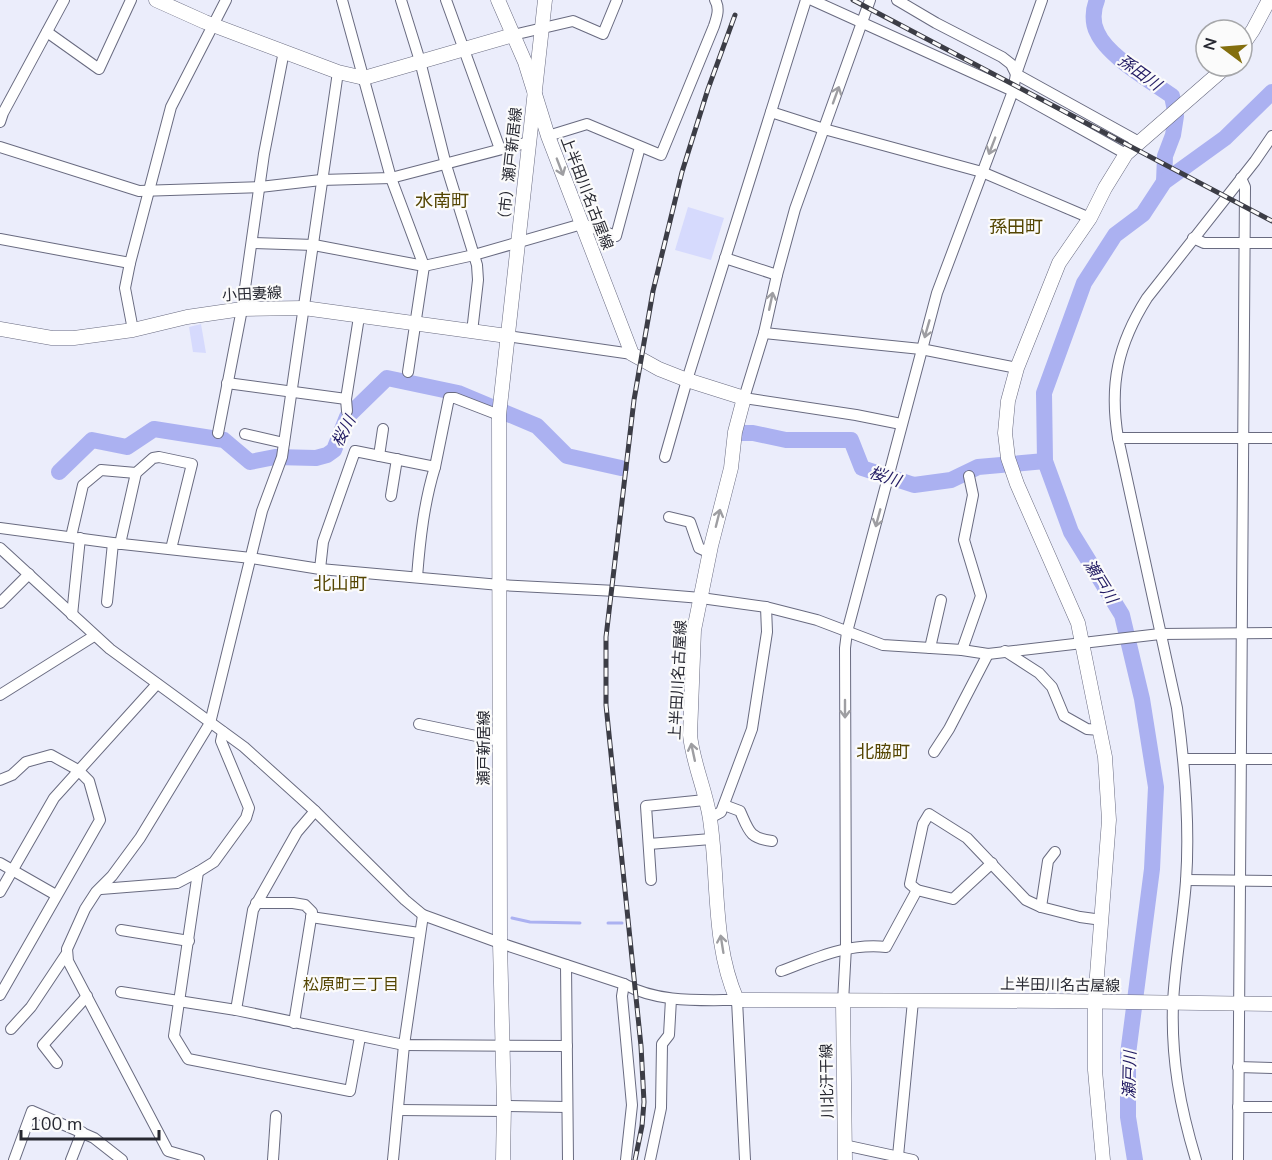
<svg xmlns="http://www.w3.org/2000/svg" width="1272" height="1160" viewBox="0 0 1272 1160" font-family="'Nunito Sans','Noto Sans JP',sans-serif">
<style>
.green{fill:#d6dafd}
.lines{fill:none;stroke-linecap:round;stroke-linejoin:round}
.stream{stroke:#abb1f1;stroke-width:3}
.river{stroke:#abb1f1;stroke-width:16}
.street-casing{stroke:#696b80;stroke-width:12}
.secondary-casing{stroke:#696b80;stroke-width:15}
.street{stroke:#fff;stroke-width:10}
.secondary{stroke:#fff;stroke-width:14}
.rail-casing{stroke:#3c3d46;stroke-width:5}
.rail{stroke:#fbfbfb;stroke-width:3;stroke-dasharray:9;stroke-linecap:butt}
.oneway{stroke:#9e9ea2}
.labels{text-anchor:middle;stroke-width:4.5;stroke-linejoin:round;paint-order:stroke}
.street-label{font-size:15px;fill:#272831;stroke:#fbfbfb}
.water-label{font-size:16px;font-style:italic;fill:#221b63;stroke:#fbfbfb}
.neighbourhood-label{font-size:16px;fill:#544502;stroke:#fbfbfb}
.quarter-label{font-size:18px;fill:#544502;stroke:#fbfbfb}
</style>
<rect width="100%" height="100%" fill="#ebedfb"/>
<g class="green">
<polygon points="688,207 724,218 711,260 675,250"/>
<polygon points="201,324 206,353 193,352 189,327"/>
</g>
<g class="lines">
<g class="stream">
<polyline points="512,918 530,922 580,923"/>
<polyline points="608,923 622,923"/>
</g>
<g class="river">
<path d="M1097,0C1093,9 1092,23 1097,32C1107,56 1151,81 1172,96L1176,116L1173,135L1165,156L1164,182"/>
<polyline points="741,433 753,433 786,440 851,440 862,468 914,485 951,480 978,467 1045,461"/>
<polyline points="59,472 92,440 127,447 154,429 224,440 250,462 275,457 316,458 327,455 334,450 347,417 387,378 458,393 537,426 567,456 621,468"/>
<polyline points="1135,1160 1128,1117 1128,1054 1152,869 1156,787 1142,699 1122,615 1071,532 1045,461 1044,393 1084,283 1115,235 1143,214 1164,182 1225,138 1272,92"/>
</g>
<defs>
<g id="street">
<polyline points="342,0 391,178 424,266 408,372"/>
<polyline points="401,0 420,61 446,165 477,265 478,280 472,332"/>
<polyline points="446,0 500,149"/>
<polyline points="812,0 1013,91 1126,154"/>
<polyline points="870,0 795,209 777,275 764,333 744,398 856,415 901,424"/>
<polyline points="897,0 936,23 1002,57 1011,64 1016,74 1139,142"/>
<polyline points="47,32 99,69 131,0"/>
<polyline points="513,35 573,21 603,34 617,0"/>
<polyline points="771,112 824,129 982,172 1090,218"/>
<polyline points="0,122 3,113 64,0"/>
<path d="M548,136L587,124L661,155L714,26C717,17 720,8 715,0"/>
<polyline points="0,147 139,191 260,187 321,180 391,178 529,142"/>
<polyline points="1193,238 1204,243 1272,243"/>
<polyline points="0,239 130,263"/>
<polyline points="252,243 314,245 424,266 474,255 582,224 616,236 640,147"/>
<polyline points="725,258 777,275"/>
<polyline points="133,330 125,288 130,263 171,107 226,0"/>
<polyline points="764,333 921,349 1017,368"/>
<polyline points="507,336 632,354"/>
<polyline points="227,383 346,399"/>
<polyline points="347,411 346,399 359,317"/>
<polyline points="218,433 242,309 264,154 284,51"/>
<polyline points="245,434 284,443"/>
<polyline points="1118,438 1272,438"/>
<polyline points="379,456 383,429"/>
<polyline points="665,457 687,380 806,0"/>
<polyline points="391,496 397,459"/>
<polyline points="669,517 690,522 699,548 710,553"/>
<polyline points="0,528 113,543 251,558 320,569 500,585 616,591 701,598 766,607 817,620 883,645 962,650 988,654 1160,634 1272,633"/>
<polyline points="71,537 83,485 101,470 136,473"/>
<polyline points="120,544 136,473 153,458 159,457 192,464 171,549"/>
<path d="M0,548L110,649L244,747L315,811L405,900L423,915L500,943L624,984C658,1003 699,1000 737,1000L745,1160"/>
<polyline points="320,569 323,542 355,451 435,467 449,398 455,398 499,415"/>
<path d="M417,577C420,539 424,503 435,467"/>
<polyline points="107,602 113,543"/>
<polyline points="0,603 29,574"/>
<polyline points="72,615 80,538"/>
<polyline points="930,648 941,600"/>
<polyline points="962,650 981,596 964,540 973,495 969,476"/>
<polyline points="1005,651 1039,673 1052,687 1064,716 1087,729 1100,730"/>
<polyline points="0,695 94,636"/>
<polyline points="419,724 500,741"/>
<polyline points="934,752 949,729 988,654"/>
<polyline points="1184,759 1272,759"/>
<polyline points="0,780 12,775 26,762 51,755 78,770 89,781 100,820 0,995"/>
<path d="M724,805L740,811C749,831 749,838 772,841"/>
<polyline points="710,818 721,812 752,729 767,632 766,607"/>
<polyline points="649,844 711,839"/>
<polyline points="0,863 56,895"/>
<polyline points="198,872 174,1036 188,1059 350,1091 360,1037"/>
<polyline points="651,880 646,806 705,800"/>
<polyline points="1186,880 1272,881"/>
<polyline points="101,889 177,883 198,872 214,862 246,818 249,808 221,741 223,732"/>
<polyline points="917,890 910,884 923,824 929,814 967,838 1026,900 1041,907 1080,917 1102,920"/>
<polyline points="0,892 54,798 157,684"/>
<polyline points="256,903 293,903 305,905 312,912 294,1023"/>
<polyline points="1041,907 1048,861 1055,852"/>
<polyline points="311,917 419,933"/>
<polyline points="121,930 189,941"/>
<polyline points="566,965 568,1160"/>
<path d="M781,971C816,958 847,943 886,947L917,890L953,899L992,863"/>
<polyline points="624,984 622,996 632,1105 626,1160"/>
<polyline points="121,992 236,1010 404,1045 567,1046"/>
<polyline points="843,1002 846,947 845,648 847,632 937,293 1013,91 1016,74 1042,0"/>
<polyline points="236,1010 253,910 297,832 315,811"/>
<polyline points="11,1029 31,1007 67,953"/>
<polyline points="57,1063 43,1045 87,996"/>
<polyline points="1238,1067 1272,1068"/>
<polyline points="504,1106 567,1107"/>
<polyline points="1238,1107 1272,1107"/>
<polyline points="398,1110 504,1111"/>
<polyline points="844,1145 913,1160"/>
<polyline points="898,1156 913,1001"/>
<polyline points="14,1160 32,1111 94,1138 122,1160"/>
<polyline points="71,1160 82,1132"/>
<polyline points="199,1160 168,1151 68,961 67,949 85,909 96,892 112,876 140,838 210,723 262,511 282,457 338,72"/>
<polyline points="273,1160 276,1116"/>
<polyline points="393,1160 404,1045 423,915"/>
<polyline points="650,1160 661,1108 662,1044 669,1035 671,999"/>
<path d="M1196,1160C1180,1107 1171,1059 1173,1003C1175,962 1183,922 1186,881C1190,823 1185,766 1177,708L1118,438C1109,384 1118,344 1147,298L1255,161L1272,136"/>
<polyline points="1238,1160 1245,187 1241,178"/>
</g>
<g id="secondary">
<polyline points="156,0 205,22 338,72 364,78 513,35"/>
<path d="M498,0L525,62L548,136L632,354L659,369L687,380L744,398L735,432L731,468L711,546L694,630L690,735C693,764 706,791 710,819C719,880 712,943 737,1000L1056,1001L1272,1004"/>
<polyline points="1242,46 1253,30 1269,0"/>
<polyline points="0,329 52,338 74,338 133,330 187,317 242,309 304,308 507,336"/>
<polyline points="843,1002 845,1160"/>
<polyline points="503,1160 504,1106 500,943 499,415 545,0"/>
<polyline points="1103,1160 1095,1070 1095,1001 1109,820 1105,757 1078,623 1017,484 1008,458 1005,433 1008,401 1017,368 1059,263 1090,218 1105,188 1126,154 1227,66"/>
</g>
</defs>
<use href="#street" class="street-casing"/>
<use href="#secondary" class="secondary-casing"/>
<use href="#street" class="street"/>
<use href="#secondary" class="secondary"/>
<defs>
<g id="rail">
<polyline points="853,0 1272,221"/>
<polyline points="635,1160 642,1126 644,1102 641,1046 606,705 606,637 634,400 653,291 682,172 708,89 735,15"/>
</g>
</defs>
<use href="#rail" class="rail-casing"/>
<use href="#rail" class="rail"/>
</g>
<defs><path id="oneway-shaft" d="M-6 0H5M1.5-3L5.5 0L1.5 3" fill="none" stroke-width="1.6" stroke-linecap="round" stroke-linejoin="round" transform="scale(1.5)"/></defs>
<g class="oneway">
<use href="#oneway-shaft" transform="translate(836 95) rotate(-70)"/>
<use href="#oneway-shaft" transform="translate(992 146) rotate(111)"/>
<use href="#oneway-shaft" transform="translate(560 167) rotate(69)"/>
<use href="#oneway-shaft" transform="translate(771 301) rotate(-78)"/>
<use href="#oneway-shaft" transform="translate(927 329) rotate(106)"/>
<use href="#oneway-shaft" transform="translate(718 518) rotate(-76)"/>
<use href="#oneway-shaft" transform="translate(878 518) rotate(105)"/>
<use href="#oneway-shaft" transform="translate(845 709) rotate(90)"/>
<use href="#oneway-shaft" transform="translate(693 752) rotate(-102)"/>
<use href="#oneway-shaft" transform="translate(722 944) rotate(-99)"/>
</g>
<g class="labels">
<g class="street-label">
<text transform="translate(510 167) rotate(-84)" y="5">（市）瀬戸新居線</text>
<text transform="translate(587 193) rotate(69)" y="5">上半田川名古屋線</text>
<text transform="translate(252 294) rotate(-3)" y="5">小田妻線</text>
<text transform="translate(678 680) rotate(-87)" y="5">上半田川名古屋線</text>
<text transform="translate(484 748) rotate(-90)" y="5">瀬戸新居線</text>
<text transform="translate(1060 985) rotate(1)" y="5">上半田川名古屋線</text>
<text transform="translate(827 1081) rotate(-91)" y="5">川北汗干線</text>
</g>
<g class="water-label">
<text transform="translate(1140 72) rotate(36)" y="6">孫田川</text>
<text transform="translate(343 431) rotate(-62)" y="6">桜川</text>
<text transform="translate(885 476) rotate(18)" y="6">桜川</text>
<text transform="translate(1101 581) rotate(58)" y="6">瀬戸川</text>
<text transform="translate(1129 1075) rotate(-89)" y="6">瀬戸川</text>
</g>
<g class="neighbourhood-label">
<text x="351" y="990">松原町三丁目</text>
</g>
<g class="quarter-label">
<text x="442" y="207">水南町</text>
<text x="1016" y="233">孫田町</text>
<text x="340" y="590">北山町</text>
<text x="883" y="758">北脇町</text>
</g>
</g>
<g transform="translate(1224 48) rotate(286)"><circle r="28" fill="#fbfbfb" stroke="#a6a7aa" stroke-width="1.5"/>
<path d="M0-4.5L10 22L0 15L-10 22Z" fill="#846f0e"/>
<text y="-9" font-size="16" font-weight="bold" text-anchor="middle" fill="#272831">N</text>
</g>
<path d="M21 1130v9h138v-9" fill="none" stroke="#272831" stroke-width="3"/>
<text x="30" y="1130" font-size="18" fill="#272831" stroke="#fbfbfb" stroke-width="4.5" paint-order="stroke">100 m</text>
</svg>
